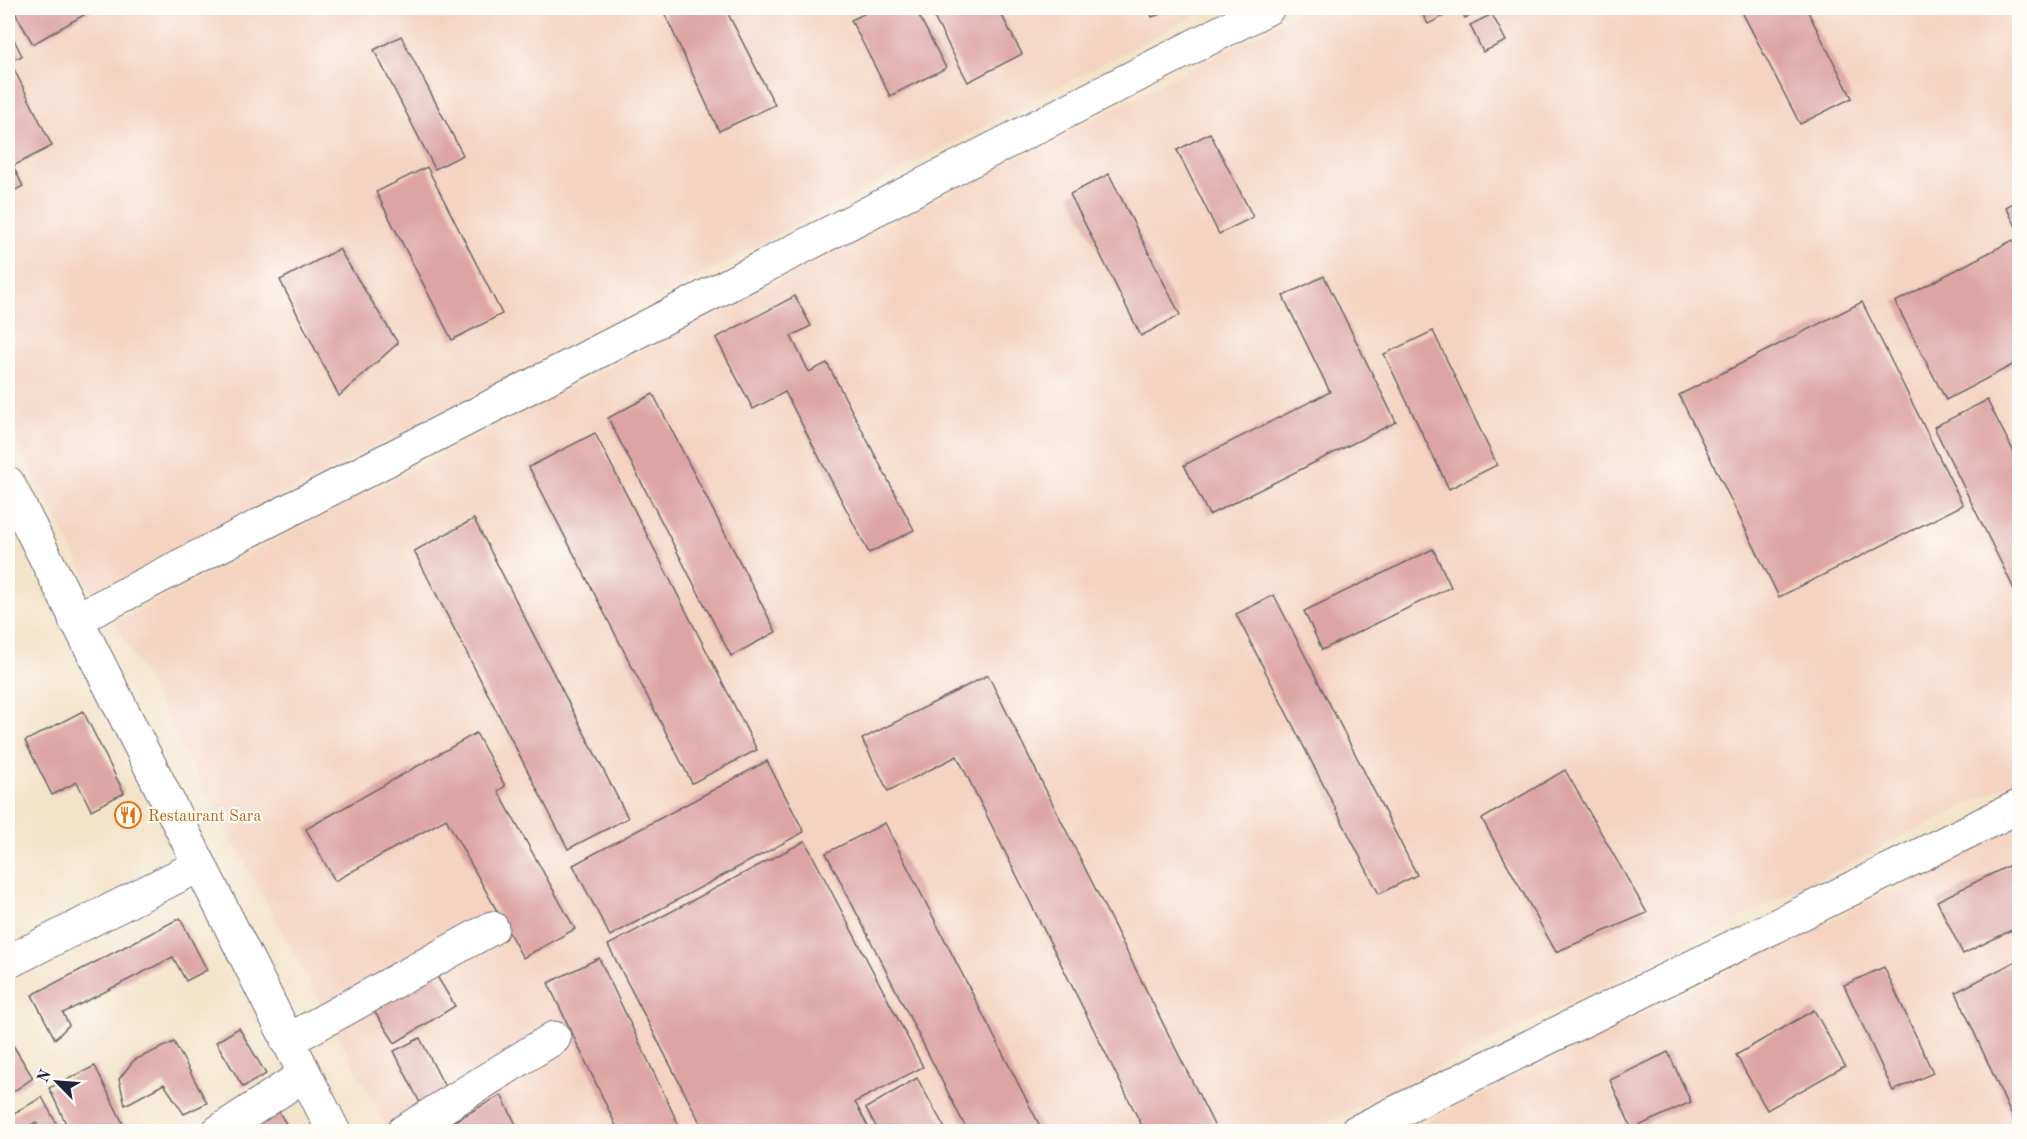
<svg xmlns="http://www.w3.org/2000/svg" width="2027" height="1139" viewBox="0 0 2027 1139" font-family="'Old Standard TT',serif">
<style>
.built{fill:#f4d3c1}
.building{fill:#dca5a3}
.lines{fill:none;stroke-linecap:round;stroke-linejoin:round}
.minor-casing{stroke:#6b666d;stroke-width:35}
.minor{stroke:#fff;stroke-width:33}
.labels{text-anchor:middle;stroke-width:4.5;stroke-linejoin:round;paint-order:stroke}
.food-label{font-size:16px;fill:#c56008;stroke:#fdfcf7;text-anchor:start}
</style>
<rect width="100%" height="100%" fill="#fdfcf7"/>
<filter id="ink" filterUnits="userSpaceOnUse"><feTurbulence type="fractalNoise" baseFrequency=".0167" numOctaves="2"/><feDisplacementMap in="SourceGraphic" scale="12" xChannelSelector="R" yChannelSelector="G"/><feConvolveMatrix kernelMatrix="1 2 1 2 8 2 1 2 1" color-interpolation-filters="sRGB"/></filter>
<filter id="wash" filterUnits="userSpaceOnUse"><feTurbulence type="fractalNoise" baseFrequency=".008" numOctaves="4" result="noise"/><feDisplacementMap in="SourceGraphic" scale="24" xChannelSelector="R" yChannelSelector="G"/><feGaussianBlur stdDeviation="1.35" result="paint"/><feColorMatrix in="noise" values="0 0 0 0 0 0 0 0 0 0 0 0 0 0 0 0 0 1.4 0 .05"/><feComposite in="paint" operator="in"/></filter>
<g filter="url(#wash)">
<rect width="100%" height="100%" fill="#f3e3c9"/>
<g class="built">
<polygon points="8,8 1209,8 95,594 8,425"/>
<polygon points="1309,8 2019,8 2019,779 1310,1131 389,1131 115,622"/>
<polygon points="2019,826 2019,1131 1408,1131"/>
</g>
<g id="blocks">
<g class="building">
<polygon points="12,8 96,8 33,44"/>
<polygon points="662,8 725,8 775,105 719,131"/>
<polygon points="876,8 915,8 946,68 890,96 851,20"/>
<polygon points="929,8 998,8 1022,54 968,82"/>
<polygon points="1149,8 1175,8 1152,17"/>
<polygon points="1419,8 1439,8 1444,16 1428,24"/>
<polygon points="1460,8 1489,8 1465,18"/>
<polygon points="1740,8 1806,8 1852,98 1800,124"/>
<polygon points="1492,14 1506,41 1483,52 1470,25"/>
<polygon points="8,27 22,56 10,61 52,146 13,166 23,186 8,194"/>
<polygon points="401,36 463,155 435,169 374,50"/>
<polygon points="1210,133 1253,217 1219,234 1177,150"/>
<polygon points="427,167 502,314 452,340 376,192"/>
<polygon points="1109,174 1180,315 1141,336 1070,194"/>
<polygon points="2020,199 2020,234 2006,207"/>
<polygon points="2013,240 2020,253 2020,361 1946,400 1895,302"/>
<polygon points="339,249 398,343 339,396 280,280"/>
<polygon points="1324,276 1396,422 1209,515 1184,465 1330,392 1283,296"/>
<polygon points="795,296 811,326 791,336 809,372 827,363 914,530 869,553 785,392 753,409 716,338"/>
<polygon points="1862,302 1963,505 1779,597 1679,395"/>
<polygon points="1433,331 1497,465 1449,489 1384,354"/>
<polygon points="653,394 776,632 731,656 608,418"/>
<polygon points="1987,400 2020,464 2020,601 1934,427"/>
<polygon points="595,433 757,750 692,783 529,467"/>
<polygon points="474,519 628,818 568,849 414,551"/>
<polygon points="1433,549 1451,587 1322,650 1304,611"/>
<polygon points="1274,595 1417,875 1379,894 1236,614"/>
<polygon points="988,675 1216,1129 1211,1132 1145,1132 957,756 888,791 862,739"/>
<polygon points="83,711 124,793 91,810 77,782 52,795 25,741"/>
<polygon points="476,733 505,786 498,791 575,929 523,958 446,819 335,881 306,829"/>
<polygon points="767,761 804,832 610,936 573,865"/>
<polygon points="1565,770 1647,913 1556,952 1482,819"/>
<polygon points="885,823 1043,1132 968,1132 826,853"/>
<polygon points="805,841 923,1067 855,1102 871,1132 705,1132 608,945"/>
<polygon points="2020,860 2020,926 1963,954 1937,901"/>
<polygon points="180,918 207,970 186,981 173,957 63,1013 69,1025 55,1039 32,995"/>
<polygon points="599,958 653,1071 682,1132 619,1132 602,1096 548,983"/>
<polygon points="2020,959 2020,1132 2019,1132 1956,992"/>
<polygon points="1884,967 1933,1073 1893,1091 1844,985"/>
<polygon points="435,973 455,1006 395,1043 374,1011"/>
<polygon points="1814,1010 1845,1066 1767,1110 1736,1055"/>
<polygon points="239,1028 266,1074 243,1087 216,1042"/>
<polygon points="8,1037 33,1078 8,1095"/>
<polygon points="420,1038 449,1095 423,1109 394,1051"/>
<polygon points="174,1042 207,1103 184,1114 164,1084 125,1105 119,1079 134,1060"/>
<polygon points="1668,1052 1691,1102 1632,1129 1610,1080"/>
<polygon points="95,1066 127,1132 70,1132 49,1088"/>
<polygon points="917,1078 947,1132 879,1132 866,1108"/>
<polygon points="501,1095 520,1132 435,1132"/>
<polygon points="42,1097 61,1132 41,1132 36,1122 19,1132 8,1132 8,1117"/>
<polygon points="276,1107 291,1132 237,1132"/>
</g>
</g>
</g>
<g filter="url(#ink)">
<use href="#blocks" fill-opacity="0" stroke="#6b666d" stroke-width="1.5"/>
<g class="lines">
<defs>
<g id="minor">
<polyline points="8,483 334,1132"/>
<polyline points="75,620 1268,8"/>
<polyline points="8,962 200,865"/>
<polyline points="287,1041 492,928"/>
<polyline points="218,1132 304,1075"/>
<polyline points="403,1132 554,1038"/>
<polyline points="1356,1132 2020,806"/>
</g>
</defs>
<use href="#minor" class="minor-casing"/>
<use href="#minor" class="minor"/>
</g>
</g>
<defs>
<symbol id="restaurant-ring" viewBox="-11 -11 22 22"><circle r="9.5" fill="#fdfcf7" stroke="#e8710a" stroke-width="1.5"/><path d="M-5-6h1v4h1v-4h1v4h1v-4h1v5L-1.5 .5V6h-2V.5L-5-1ZM5-6V6H3V1.5H1.5Q1.5-4 5-6Z" fill="#e8710a"/></symbol>
</defs>
<g fill-rule="evenodd">
<use href="#restaurant-ring" x="113" y="800" width="30" height="30"/>
</g>
<g class="labels">
<g class="food-label">
<text x="148" y="821">Restaurant Sara</text>
</g>
</g>
<rect width="2027" height="1139" fill="none" stroke="#fdfcf7" stroke-width="30"/>
<g transform="translate(57 1082) rotate(295)" stroke="#fdfcf7" stroke-width="4.5" paint-order="stroke">
<path d="M0-4.5L10 22L0 15L-10 22Z" fill="#22223b"/>
<text y="-9" font-size="16" font-weight="bold" text-anchor="middle" fill="#22223b">N</text>
</g>
</svg>
